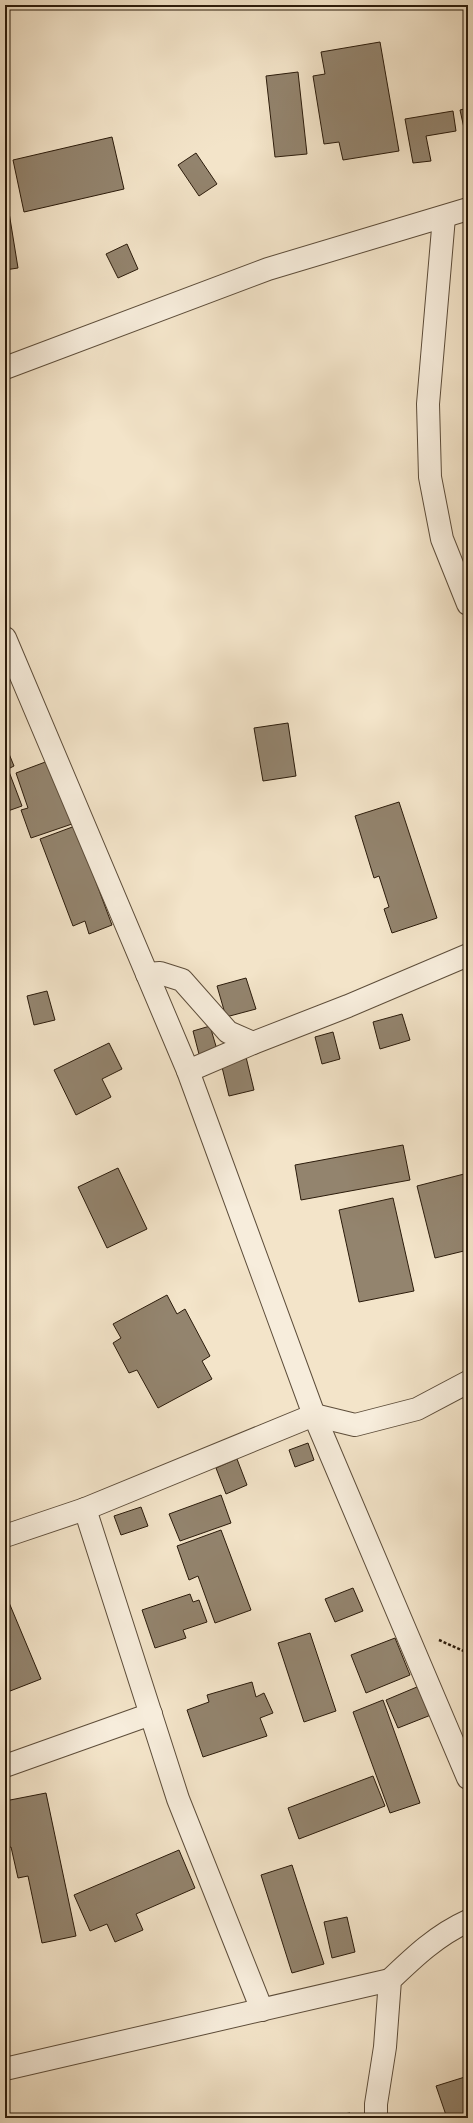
<svg xmlns="http://www.w3.org/2000/svg" width="473" height="2123" viewBox="0 0 473 2123" font-family="'EB Garamond',serif">
<style>
.building{fill:#93846e;stroke:#2b1b0b}
.lines{fill:none;stroke-linecap:round;stroke-linejoin:round}
.street-casing{stroke:#5d4d3a;stroke-width:24}
.path{stroke:#2b1b0b;stroke-width:2.5;stroke-dasharray:3 2;stroke-linecap:butt}
.street{stroke:#f7eddc;stroke-width:22}
</style>
<rect width="100%" height="100%" fill="#f3e4c9"/>
<filter id="stains"><feTurbulence type="fractalNoise" baseFrequency=".005" numOctaves="4"/><feColorMatrix values="0 0 0 0 .2 0 0 0 0 .09 0 0 0 0 .02 0 0 0 .5 -.17"/></filter>
<radialGradient id="worn" r=".72"><stop offset=".6" stop-color="#630" stop-opacity="0"/><stop offset="1" stop-color="#630" stop-opacity=".3"/></radialGradient>
<g class="building">
<polygon points="380,42 399,151 343,160 339,142 324,144 313,76 325,74 321,52"/>
<polygon points="298,72 307,154 275,157 266,76"/>
<polygon points="468,108 468,146 460,110"/>
<polygon points="453,111 456,131 426,136 431,161 413,163 405,119"/>
<polygon points="112,137 124,189 24,212 13,160"/>
<polygon points="196,153 217,184 199,196 178,165"/>
<polygon points="5,200 7,200 18,268 5,270"/>
<polygon points="127,244 138,269 118,278 106,254"/>
<polygon points="288,723 296,776 263,781 254,728"/>
<polygon points="5,744 14,766 8,769 22,806 5,812"/>
<polygon points="48,761 72,824 31,838 21,810 28,808 16,773"/>
<polygon points="399,802 437,918 392,933 384,909 389,907 379,876 374,878 355,816"/>
<polygon points="75,826 112,925 89,934 85,921 73,926 40,839"/>
<polygon points="246,978 256,1009 226,1017 217,986"/>
<polygon points="47,991 55,1020 34,1025 27,996"/>
<polygon points="402,1014 410,1040 380,1049 373,1022"/>
<polygon points="210,1026 218,1053 200,1058 193,1031"/>
<polygon points="333,1032 340,1059 322,1064 315,1037"/>
<polygon points="109,1043 122,1069 102,1079 111,1097 76,1115 54,1070"/>
<polygon points="246,1057 254,1090 229,1096 221,1063"/>
<polygon points="403,1145 410,1180 301,1200 295,1165"/>
<polygon points="118,1168 147,1229 107,1248 78,1187"/>
<polygon points="468,1173 468,1250 435,1258 417,1186"/>
<polygon points="393,1198 414,1291 359,1302 339,1210"/>
<polygon points="167,1295 177,1314 185,1309 210,1356 202,1361 212,1379 158,1408 137,1370 129,1373 113,1343 121,1338 113,1324"/>
<polygon points="308,1443 314,1460 295,1467 289,1450"/>
<polygon points="237,1459 247,1485 226,1494 216,1468"/>
<polygon points="221,1495 231,1523 180,1541 169,1514"/>
<polygon points="141,1507 148,1526 121,1535 114,1516"/>
<polygon points="221,1530 251,1610 215,1623 198,1576 189,1580 177,1546"/>
<polygon points="353,1588 363,1611 335,1622 325,1599"/>
<polygon points="5,1593 41,1679 5,1693"/>
<polygon points="190,1594 193,1602 199,1600 207,1622 183,1630 186,1638 155,1648 142,1610"/>
<polygon points="310,1633 336,1711 304,1722 278,1643"/>
<polygon points="395,1638 410,1675 366,1693 351,1655"/>
<polygon points="252,1682 256,1697 264,1693 273,1713 260,1718 267,1736 203,1757 187,1710 209,1702 207,1695"/>
<polygon points="424,1684 436,1713 398,1728 386,1700"/>
<polygon points="383,1700 420,1803 390,1813 353,1712"/>
<polygon points="373,1776 385,1806 299,1839 288,1808"/>
<polygon points="46,1793 76,1936 42,1943 28,1876 18,1878 11,1847 5,1848 5,1801"/>
<polygon points="179,1850 195,1888 136,1914 143,1930 115,1942 107,1924 90,1931 74,1895"/>
<polygon points="292,1865 324,1964 292,1973 261,1875"/>
<polygon points="347,1917 355,1952 332,1958 324,1922"/>
<polygon points="468,2076 468,2114 457,2118 447,2118 436,2086"/>
<polygon points="350,2113 351,2118 325,2118 324,2117"/>
</g>
<g class="lines">
<defs>
<g id="street">
<polyline points="444,217 428,404 430,477 442,539 468,604"/>
<polyline points="5,368 268,269 468,209"/>
<polyline points="5,638 188,1071 253,1043 348,1006 468,955"/>
<polyline points="147,974 160,973 182,980 228,1032 253,1043"/>
<polyline points="188,1071 314,1415 468,1778"/>
<polyline points="85,1509 178,1799 262,2010"/>
<polyline points="5,1536 85,1509 314,1415 355,1425 417,1409 468,1382"/>
<polyline points="5,1766 151,1714"/>
<polyline points="5,2069 390,1980"/>
<path d="M376,2118V2104L385,2047L390,1980C414,1957 437,1935 468,1921"/>
</g>
</defs>
<use href="#street" class="street-casing"/>
<polyline class="path" points="439,1640 468,1653"/>
<use href="#street" class="street"/>
</g>
<rect width="473" height="2123" fill="none" stroke="#f3e4c9" stroke-width="20"/>
<rect x="6" y="6" width="461" height="2111" fill="none" stroke="#2b1b0b" stroke-width="2"/>
<rect x="10" y="10" width="453" height="2103" fill="none" stroke="#2b1b0b"/>
<rect width="100%" height="100%" filter="url(#stains)"/>
<rect width="100%" height="100%" fill="url(#worn)"/>
</svg>
